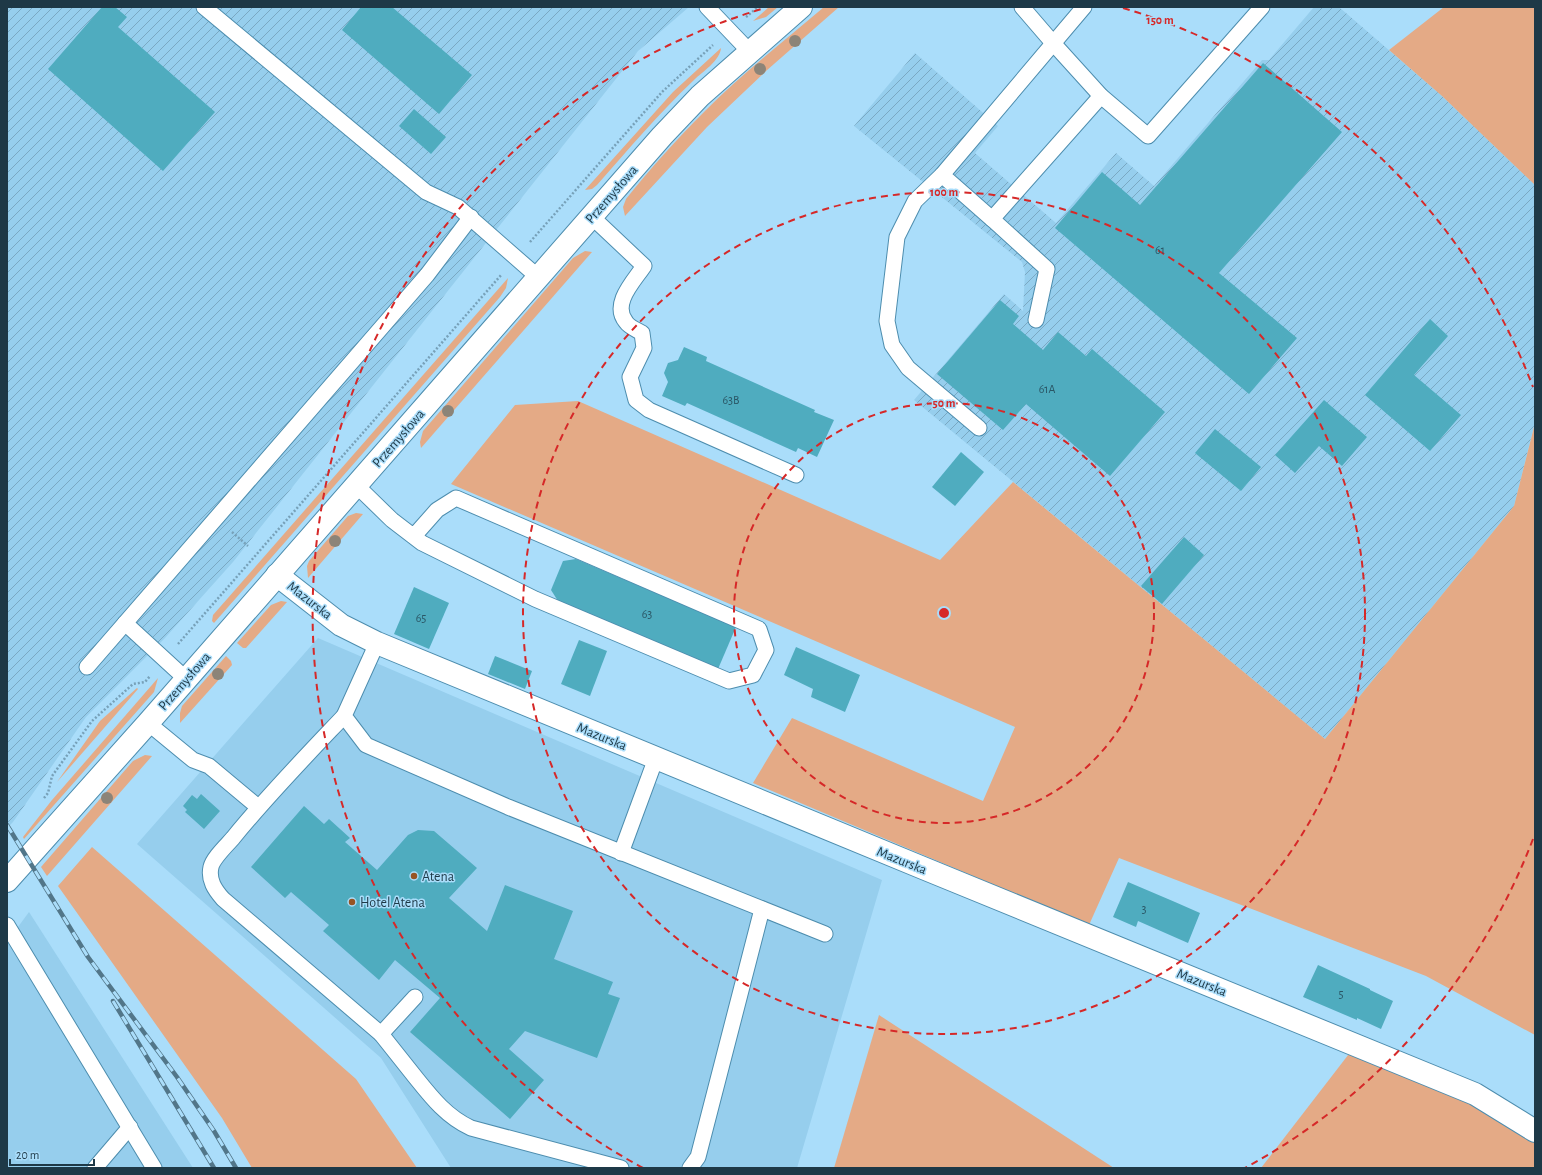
<svg xmlns="http://www.w3.org/2000/svg" width="1542" height="1175" viewBox="0 0 1542 1175" font-family="'Alegreya Sans',sans-serif">
<style>
.built{fill:#96ceed}
.industrial{fill:url(#industrial-furrows)}
.grass{fill:#e4aa86}
.building{fill:#4facbf}
.lines{fill:none;stroke-linecap:round;stroke-linejoin:round}
.lane-casing{stroke:#4d8dae;stroke-width:17}
.street-casing{stroke:#4d8dae;stroke-width:24}
.path{stroke:#77a1b9;stroke-width:2.5;stroke-dasharray:2 2;stroke-linecap:butt}
.lane{stroke:#fff;stroke-width:15}
.street{stroke:#fff;stroke-width:22}
.rail-casing{stroke:#527689;stroke-width:4.5}
.rail{stroke:#aaddfa;stroke-width:3;stroke-dasharray:9;stroke-linecap:butt}
.tree{fill:#8c8478}
.ring{fill:none;stroke:#d62828;stroke-width:2;stroke-dasharray:7 5}
.poi-dot{fill:#975424;stroke:#aaddfa;stroke-width:1.5}
.labels{text-anchor:middle;stroke-width:3;stroke-linejoin:round;paint-order:stroke}
.number-label{font-size:12px;fill:#2a5665}
.street-label{font-size:14px;fill:#1e3947;stroke:#aaddfa}
.poi-label{font-size:14px;fill:#1e3947;stroke:#aaddfa;text-anchor:start}
.centre{fill:#d62828;stroke:#aaddfa;stroke-width:2}
.ring-label{font-size:12px;text-anchor:middle;font-weight:bold;fill:#d62828;stroke:#aaddfa;stroke-width:3;stroke-linejoin:round;paint-order:stroke}
</style>
<defs>
<pattern id="industrial-furrows" width="10" height="10" patternUnits="userSpaceOnUse"><rect width="10" height="10" fill="#96ceed"/><path d="M-1 1l2-2M0 10L10 0M9 11l2-2" fill="none" stroke="#7aa8c2"/></pattern>
</defs>
<rect width="100%" height="100%" fill="#aaddfa"/>
<g class="built">
<polygon points="318,638 882,880 797,1168 451,1168 381,1058 137,844"/>
<polygon points="29,912 193,1168 7,1168 7,942"/>
</g>
<g class="industrial">
<polygon points="7,7 689,7 638,51 233,562 165,638 86,717 13,822 7,828"/>
<polygon points="1314,7 1339,7 1442,96 1535,185 1535,422 1514,506 1325,739 914,400 1004,294 1023,311 1025,272 1022,262 854,126 915,53 998,126 975,153 1056,223 1116,153 1154,186 1262,60 1269,60"/>
</g>
<g class="grass">
<polygon points="769,7 778,7 766,17 753,21"/>
<path d="M824,7H839L766,71L707,127L625,216L623,207L626,199C650,169 677,139 705,111C742,74 784,41 824,7Z"/>
<polygon points="1444,7 1535,7 1535,185 1442,96 1389,50"/>
<path d="M721,48C720,61 702,72 694,80C659,113 628,150 597,185L592,189L585,190L673,92Z"/>
<polygon points="585,251 592,252 421,448 420,442 423,431 573,258"/>
<polygon points="508,278 506,288 500,297 214,623 212,621 213,615"/>
<polygon points="578,401 940,560 1013,482 1325,739 1514,506 1534,427 1535,427 1535,1035 1426,976 1119,858 1089,925 753,783 792,718 983,801 1015,727 451,484 515,405"/>
<polygon points="356,513 363,514 308,578 307,566 309,561 348,516"/>
<polygon points="281,601 287,602 246,648 243,648 237,643 271,605"/>
<polygon points="226,656 231,661 232,665 180,723 180,713 182,706"/>
<polygon points="158,678 154,692 24,839 23,837 52,800"/>
<polygon points="137,688 138,689 57,782 100,721"/>
<polygon points="145,755 152,756 47,876 41,867 133,761"/>
<polygon points="92,847 356,1079 417,1168 252,1168 222,1118 58,886"/>
<polygon points="879,1015 1114,1168 834,1168"/>
<polygon points="1362,1037 1482,1085 1535,1118 1535,1168 1261,1168"/>
</g>
<g class="building">
<polygon points="102,7 115,7 127,17 118,27 215,112 163,171 48,69"/>
<polygon points="361,7 392,7 472,75 439,114 342,30"/>
<polygon points="1263,63 1342,132 1219,273 1297,338 1249,394 1055,228 1102,172 1140,205"/>
<polygon points="414,109 446,137 431,154 399,126"/>
<polygon points="1000,300 1019,316 1013,324 1043,350 1058,332 1086,356 1092,349 1165,412 1110,476 1026,404 1003,430 937,374"/>
<polygon points="1430,319 1448,336 1414,375 1461,415 1430,451 1365,395"/>
<polygon points="684,347 707,357 706,361 815,410 814,412 834,420 817,457 798,448 796,452 687,403 685,406 662,396 668,382 664,373 668,363 678,360"/>
<polygon points="1324,400 1367,437 1342,466 1319,446 1295,473 1275,455"/>
<polygon points="1215,429 1261,467 1241,491 1195,453"/>
<polygon points="961,452 984,472 955,506 932,487"/>
<polygon points="1184,537 1204,555 1162,604 1141,586"/>
<polygon points="576,559 736,627 718,669 558,601 551,590 563,561"/>
<polygon points="414,587 449,603 429,649 394,634"/>
<polygon points="579,640 607,651 590,696 561,684"/>
<polygon points="796,647 860,675 845,712 811,697 813,689 784,675"/>
<polygon points="495,656 532,671 525,689 488,674"/>
<polygon points="201,794 220,811 204,829 185,812 187,810 183,806 192,795 197,799"/>
<polygon points="304,806 324,824 329,819 350,838 345,842 377,870 408,835 418,830 434,831 477,868 449,898 487,931 505,885 573,911 554,959 613,982 608,994 620,998 597,1058 525,1031 509,1049 544,1080 510,1119 410,1032 440,998 395,960 379,980 323,931 329,925 291,892 285,898 251,867"/>
<polygon points="1128,882 1175,902 1173,906 1175,902 1200,913 1188,943 1138,921 1136,927 1113,917"/>
<polygon points="1318,965 1370,989 1370,990 1393,1001 1381,1029 1357,1018 1357,1020 1303,997"/>
</g>
<g class="lines">
<defs>
<g id="lane">
<polyline points="204,7 426,192 458,207 538,277"/>
<polyline points="707,7 749,51"/>
<polyline points="1022,7 1053,43 1101,96 1148,136 1262,7"/>
<polyline points="1084,7 942,175 992,219 1101,96"/>
<polyline points="942,175 915,201 897,237 887,321 892,345 908,368 979,428"/>
<path d="M591,216L644,266C634,281 611,304 626,322C629,327 637,330 642,333L644,348L630,377L636,400L649,410L796,475"/>
<polyline points="992,219 1047,269 1036,320"/>
<polyline points="356,485 392,520 422,543 535,599 729,681 753,675 766,650 759,629 456,498 437,510 414,536"/>
<polyline points="125,623 186,679"/>
<polyline points="377,643 344,716 366,745 508,807 825,934"/>
<polyline points="87,667 427,275 471,217"/>
<path d="M344,716C306,756 268,795 233,838C227,845 213,858 211,867C208,880 215,890 223,899L381,1034L415,997"/>
<polyline points="148,723 193,760 209,766 258,807"/>
<polyline points="621,853 656,758"/>
<polyline points="7,925 154,1168"/>
<path d="M381,1034C393,1049 404,1063 416,1078C432,1098 447,1117 471,1128L621,1168"/>
<polyline points="95,1168 130,1127"/>
<polyline points="690,1168 698,1157 762,909"/>
</g>
<g id="street">
<polyline points="277,575 341,625 377,643 923,868 1475,1094 1535,1131"/>
<polyline points="7,881 148,723 662,136 700,96 801,7"/>
</g>
</defs>
<use href="#lane" class="lane-casing"/>
<use href="#street" class="street-casing"/>
<g class="path">
<polyline points="746,17 758,7"/>
<polyline points="530,242 662,92 713,45"/>
<polyline points="232,532 248,546"/>
<polyline points="178,644 502,274"/>
<polyline points="44,798 48,793 52,776 92,721 133,684 145,682 150,676"/>
</g>
<use href="#lane" class="lane"/>
<use href="#street" class="street"/>
<defs>
<g id="rail">
<polyline points="7,825 88,957 177,1077 214,1131 236,1168"/>
<polyline points="113,1001 214,1168"/>
</g>
</defs>
<use href="#rail" class="rail-casing"/>
<use href="#rail" class="rail"/>
</g>
<g class="tree">
<circle cx="795" cy="41" r="6"/>
<circle cx="760" cy="69" r="6"/>
<circle cx="448" cy="411" r="6"/>
<circle cx="335" cy="541" r="6"/>
<circle cx="218" cy="674" r="6"/>
<circle cx="107" cy="798" r="6"/>
</g>
<g class="ring">
<circle cx="944" cy="613" r="210"/>
<circle cx="944" cy="613" r="421"/>
<path d="M1533 839A631 631 0 0 1 1245 1168M643 1168A631 631 0 0 1 765 8M1123 8A631 631 0 0 1 1533 387"/>
</g>
<g class="poi-dot">
<circle cx="414" cy="876" r="4"/>
<circle cx="352" cy="902" r="4"/>
</g>
<g class="labels">
<g class="number-label">
<text x="1160" y="254">61</text>
<text x="1047" y="393">61A</text>
<text x="731" y="404">63B</text>
<text x="647" y="618">63</text>
<text x="421" y="622">65</text>
<text x="1144" y="913">3</text>
<text x="1341" y="998">5</text>
</g>
<g class="street-label">
<text transform="translate(611 194) rotate(-49)" y="5">Przemysłowa</text>
<text transform="translate(398 438) rotate(-49)" y="5">Przemysłowa</text>
<text transform="translate(310 600) rotate(38)" y="5">Mazurska</text>
<text transform="translate(184 681) rotate(-49)" y="5">Przemysłowa</text>
<text transform="translate(602 736) rotate(22)" y="5">Mazurska</text>
<text transform="translate(902 860) rotate(22)" y="5">Mazurska</text>
<text transform="translate(1202 982) rotate(22)" y="5">Mazurska</text>
</g>
<g class="poi-label">
<text x="422" y="881">Atena</text>
<text x="360" y="907">Hotel Atena</text>
</g>
</g>
<circle cx="944" cy="613" r="6" class="centre"/>
<g class="ring-label">
<text x="1160" y="24">150 m</text>
<text x="944" y="196">100 m</text>
<text x="944" y="407">50 m</text>
</g>
<rect width="1542" height="1175" fill="none" stroke="#1e3947" stroke-width="16"/>
<path d="M10 1159v6h84v-6" fill="none" stroke="#1e3947" stroke-width="2"/>
<text x="16" y="1159" font-size="12" fill="#1e3947" stroke="#aaddfa" stroke-width="3" paint-order="stroke">20 m</text>
</svg>
